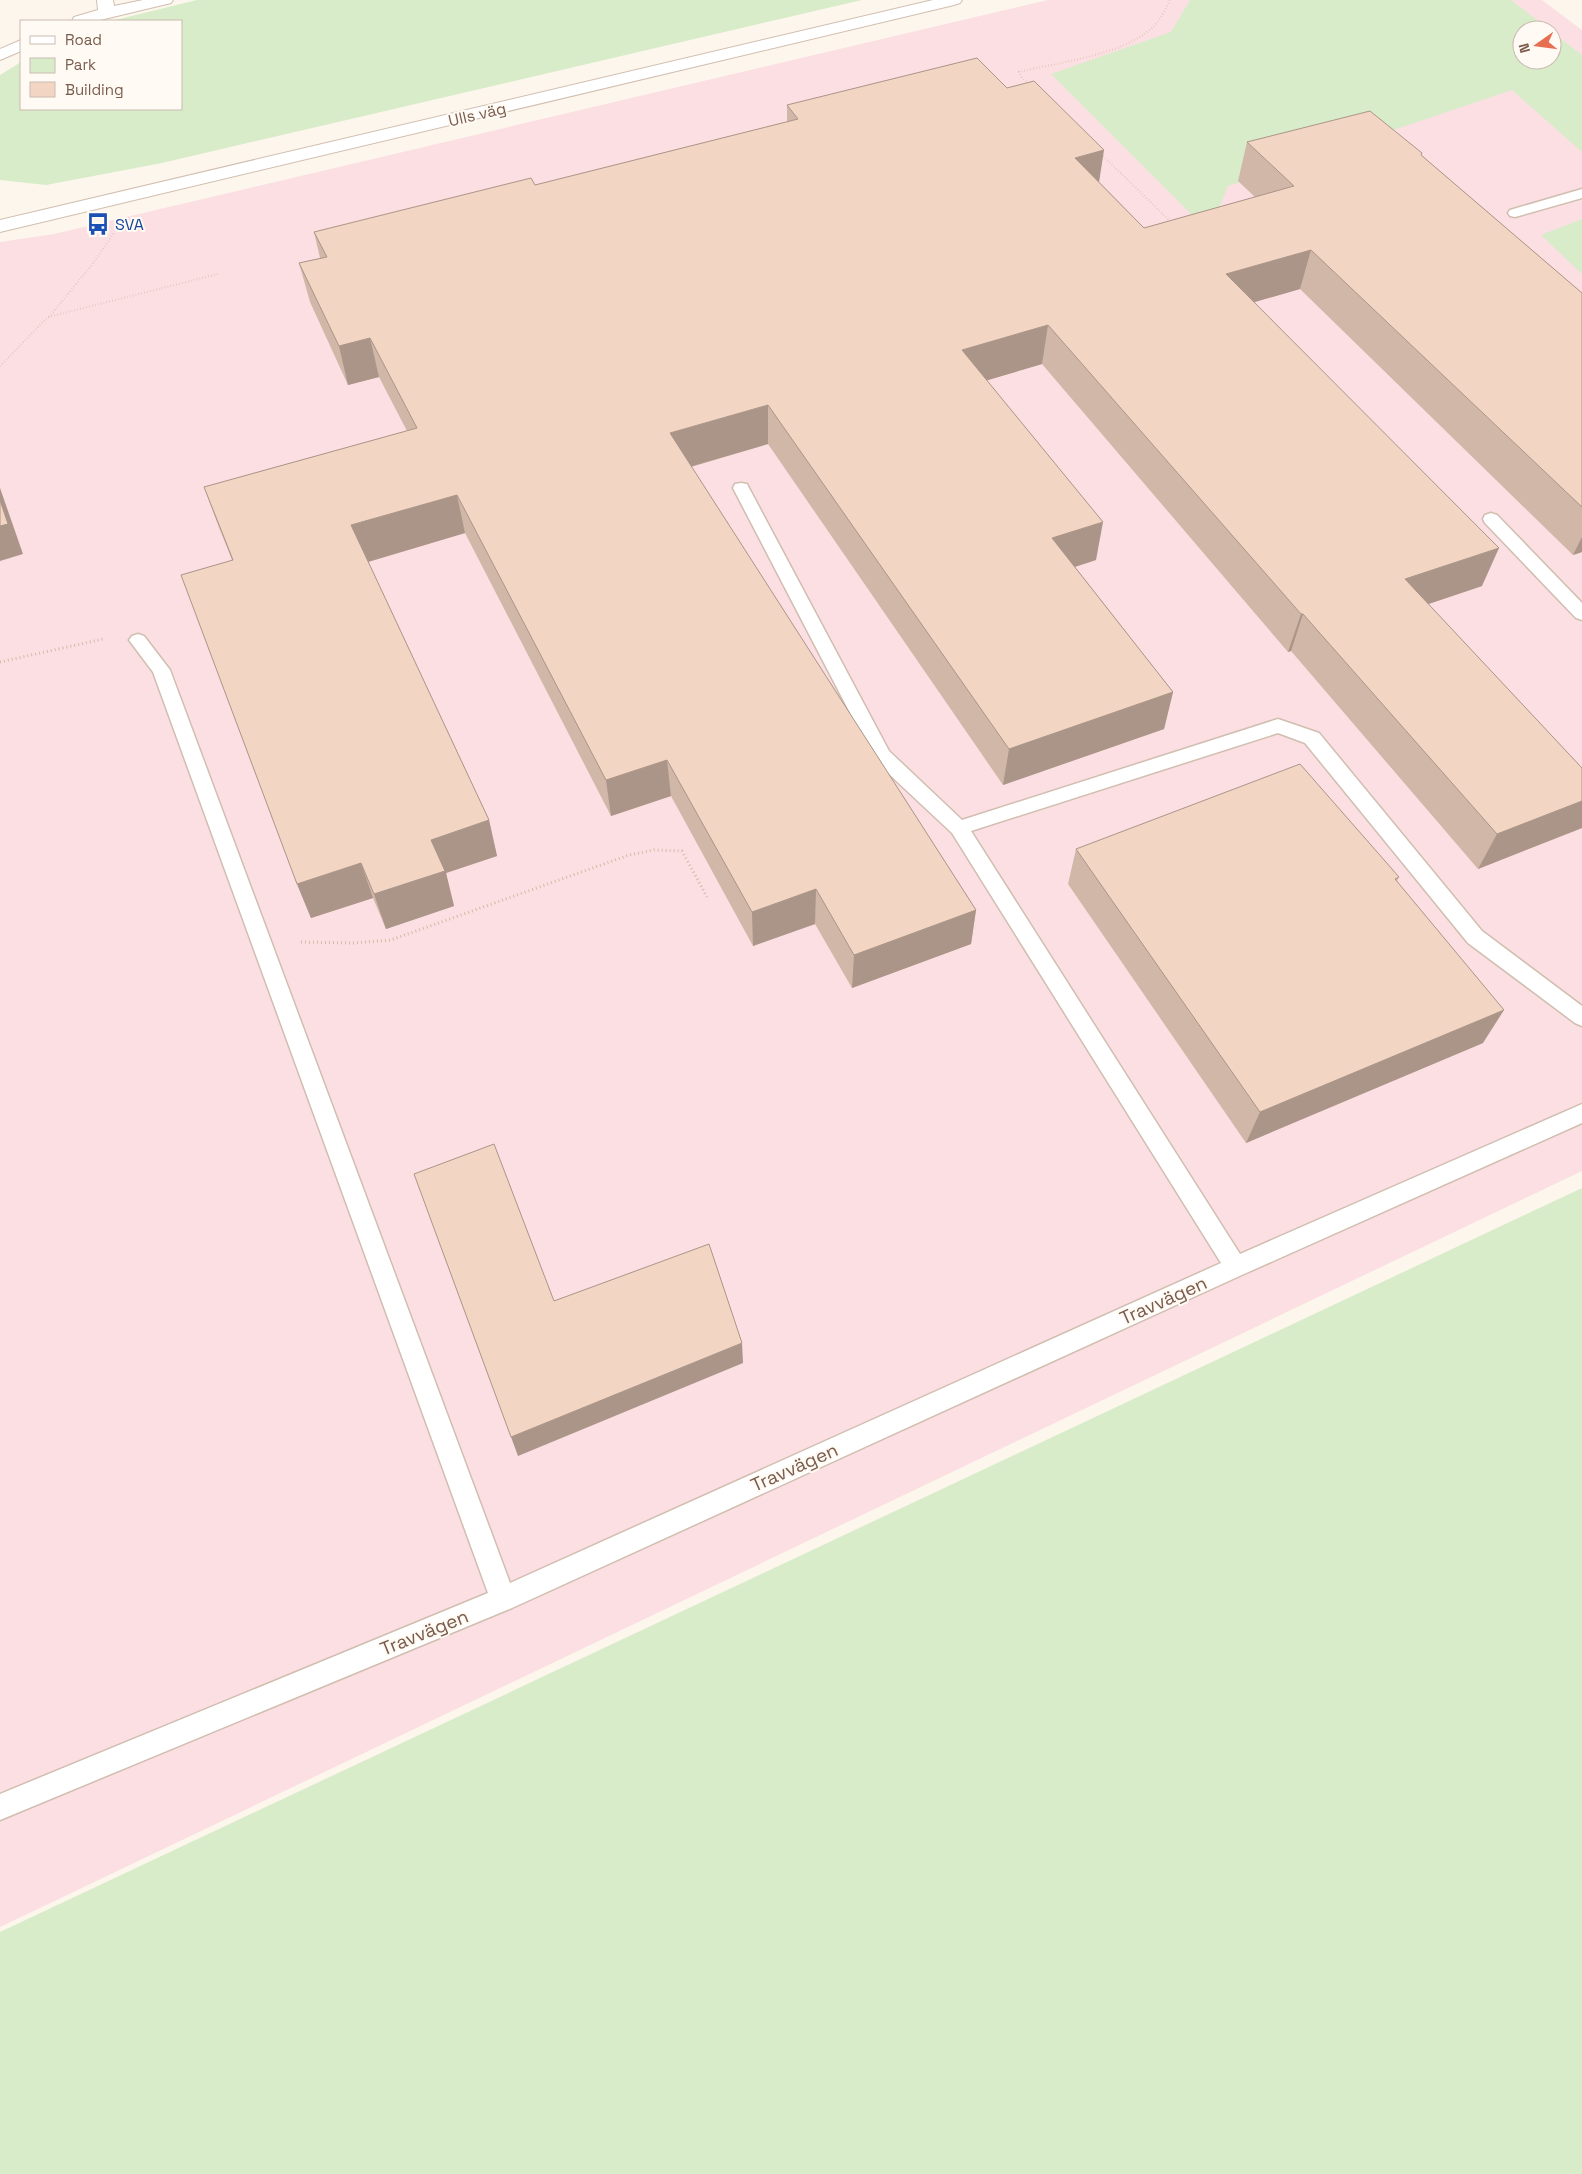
<svg xmlns="http://www.w3.org/2000/svg" width="1582" height="2174" viewBox="0 0 1582 2174" font-family="'Space Grotesk',sans-serif">
<style>
.medical{fill:#fbdfe3;fill-rule:evenodd}
.green{fill:#d8ecc9}
.lines{fill:none;stroke-linecap:round;stroke-linejoin:round}
.lane-casing{stroke:#d1beb0;stroke-width:3}
.street-casing{stroke:#d1beb0;stroke-width:2}
.path-far1{stroke:#d9b8a5;stroke-width:2;stroke-dasharray:0.5 2.5;stroke-linecap:butt}
.path{stroke:#d9b8a5;stroke-width:3;stroke-dasharray:1 3;stroke-linecap:butt}
.lane{fill:#fff;fill-rule:evenodd}
.street{fill:#fff;fill-rule:evenodd}
.wall{fill:#d1b7a8}
.shaded-wall{fill:#aa9588}
.building{fill:#f3d5c3;stroke:#aa9588}
.labels{text-anchor:middle;stroke-width:4;stroke-linejoin:round;paint-order:stroke}
.far-street-label{font-size:16px;fill:#7a5c4d;stroke:#fffaf3}
.far-transit-label{font-size:16px;fill:#164399;stroke:#fffaf3;text-anchor:start}
.street-label{font-size:19px;fill:#7a5c4d;stroke:#fffaf3}
</style>
<rect width="100%" height="100%" fill="#fdf6ec"/>
<path class="medical" d="M1048,0H1542L1582,30V1171L0,1927V242L54,234ZM1522,30H1552V60H1522Z"/>
<g class="green">
<polygon points="197,0 862,0 162,163 46,185 0,180 0,75 21,62 21,109 181,109 181,21 111,21"/>
<polygon points="1190,0 1511,0 1550,30 1522,30 1522,60 1552,60 1552,32 1582,55 1582,152 1512,90 1228,186 1209,232 1051,74 1171,32"/>
<polygon points="1582,219 1582,274 1541,235"/>
<polygon points="1582,1188 1582,2174 0,2174 0,1932"/>
</g>
<g class="lines">
<defs>
<g id="lane">
<polygon points="1582,189 1582,198 1515,217 1510,216 1508,213 1510,210"/>
<polygon points="741,483 747,484 749,488 889,751 962,820 1278,719 1319,733 1482,931 1582,1006 1582,1026 1575,1023 1468,943 1305,743 1278,733 971,831 1240,1254 1582,1104 1582,1123 1244,1274 512,1608 0,1820 0,1794 488,1593 153,672 129,640 132,636 138,634 144,636 170,670 510,1583 1221,1263 952,833 875,761 733,488 735,484"/>
<polygon points="1491,513 1497,515 1582,603 1582,620 1576,618 1485,523 1483,519 1485,515"/>
</g>
<g id="street">
<polygon points="97,0 113,0 114,6 143,0 173,0 171,3 96,21 72,21 74,17 98,10"/>
<polygon points="933,0 962,0 960,3 954,5 0,232 0,220"/>
<polygon points="21,40 21,51 0,60 0,49"/>
</g>
</defs>
<use href="#lane" class="lane-casing"/>
<use href="#street" class="street-casing"/>
<g class="path-far1">
<path d="M1031,85L1022,78L1019,72C1059,62 1119,56 1151,29C1160,21 1165,10 1170,0"/>
<polyline points="1101,154 1172,223"/>
<polyline points="49,317 91,266 114,233"/>
<polyline points="0,366 48,317 218,274"/>
</g>
<g class="path">
<polyline points="0,662 103,639"/>
<polyline points="301,942 353,943 391,940 629,855 654,850 682,851 707,897"/>
</g>
<use href="#lane" class="lane"/>
<use href="#street" class="street"/>
</g>
<g class="wall">
<polygon points="787,105 1099,182 1144,228 1255,197 1238,181 1247,142 1421,155 1582,293 1582,552 1573,555 1300,289 1254,302 1482,586 1428,604 1582,768 1582,828 1478,869 1291,651 1288,652 1042,364 987,380 1096,560 1075,567 1173,692 1164,729 1003,785 768,444 691,467 976,910 971,944 852,988 815,924 753,946 671,796 611,816 465,533 368,562 489,820 497,856 446,873 454,906 386,929 373,898 311,918 297,884 232,560 218,525 204,487 407,431 379,377 348,385 310,302 299,263 320,258 314,232 535,185 787,122"/>
<polygon points="1076,849 1399,877 1397,881 1483,1043 1246,1143 1068,884"/>
</g>
<g class="shaded-wall">
<polygon points="1104,150 1098,189 1075,158"/>
<polygon points="1311,250 1300,289 1217,313 1226,274"/>
<polygon points="1048,325 1042,364 958,389 962,350"/>
<polygon points="370,338 379,377 348,385 339,346"/>
<polygon points="768,405 768,444 672,472 670,433"/>
<polygon points="0,488 23,554 0,561"/>
<polygon points="457,495 465,533 361,564 351,525"/>
<polygon points="1103,522 1096,560 1046,576 1052,538"/>
<polygon points="1582,537 1582,552 1573,555"/>
<polygon points="1499,548 1482,586 1390,617 1405,579"/>
<polygon points="1301,614 1303,614 1291,651 1288,652"/>
<polygon points="1173,692 1164,729 1003,785 1009,749"/>
<polygon points="667,760 671,796 611,816 606,780"/>
<polygon points="1582,801 1582,828 1478,869 1497,834"/>
<polygon points="489,820 497,856 446,873 454,906 386,929 374,894 431,840"/>
<polygon points="361,863 373,898 311,918 297,884"/>
<polygon points="816,889 815,924 753,946 752,912"/>
<polygon points="976,910 971,944 852,988 854,955"/>
<polygon points="1504,1010 1483,1043 1246,1143 1260,1112"/>
<polygon points="742,1343 743,1363 518,1456 511,1437"/>
</g>
<g class="building">
<polygon points="977,58 1007,88 1034,81 1104,150 1075,158 1144,228 1294,186 1247,142 1370,111 1422,153 1421,155 1582,293 1582,507 1311,250 1226,274 1499,548 1405,579 1582,768 1582,801 1497,834 1303,614 1301,614 1048,325 962,350 1103,522 1052,538 1173,692 1009,749 768,405 670,433 976,910 854,955 816,889 752,912 667,760 606,780 457,495 351,525 489,820 431,840 445,871 374,894 361,863 297,884 181,575 233,560 204,487 417,428 370,338 339,346 299,263 327,257 314,232 531,178 535,185 798,119 787,105"/>
<polygon points="0,500 8,524 0,526"/>
<polygon points="1300,764 1399,877 1395,879 1504,1010 1260,1112 1076,849"/>
<polygon points="494,1144 554,1301 709,1244 742,1343 511,1437 414,1174"/>
</g>
<defs>
<symbol id="bus-bare" viewBox="-9 -9 18 18"><path d="M-5-6H5V4H4V6H2V4H-2V6H-4V4H-5ZM-3.5-4V0h7V-4ZM-3.5 1.2v1.5H-2V1.2ZM2 1.2v1.5H3.5V1.2Z" fill="#1a4fb4" stroke="#fffaf3" stroke-width="2.5" paint-order="stroke"/></symbol>
</defs>
<g fill-rule="evenodd">
<use href="#bus-bare" x="82" y="208" width="32" height="32"/>
</g>
<g class="labels">
<g class="far-street-label">
<text transform="translate(477 114) rotate(-13)" y="6">Ulls väg</text>
</g>
<g class="far-transit-label">
<text x="115" y="230">SVA</text>
</g>
<g class="street-label">
<text transform="translate(1163 1300) rotate(-24)" y="7">Travvägen</text>
<text transform="translate(794 1467) rotate(-24)" y="7">Travvägen</text>
<text transform="translate(424 1632) rotate(-22)" y="7">Travvägen</text>
</g>
</g>
<rect x="20" y="20" width="162" height="90" fill="#fffaf3" stroke="#cabbb1"/>
<rect x="30" y="36" width="25" height="8" fill="#ffffff" stroke="#cabbb1"/>
<text x="65" y="45" font-size="15" fill="#7a5c4d">Road</text>
<rect x="30" y="58" width="25" height="15" fill="#d8ecc9" stroke="#cabbb1"/>
<text x="65" y="70" font-size="15" fill="#7a5c4d">Park</text>
<rect x="30" y="82" width="25" height="15" fill="#f3d5c3" stroke="#cabbb1"/>
<text x="65" y="95" font-size="15" fill="#7a5c4d">Building</text>
<g transform="translate(1537 45) rotate(256)"><circle r="24" fill="#fffaf3" stroke="#cabbb1"/>
<path d="M0-4L9 19L0 12L-9 19Z" fill="#e76f51"/>
<text y="-8" font-size="14" font-weight="bold" text-anchor="middle" fill="#7a5c4d">N</text>
</g>
</svg>
